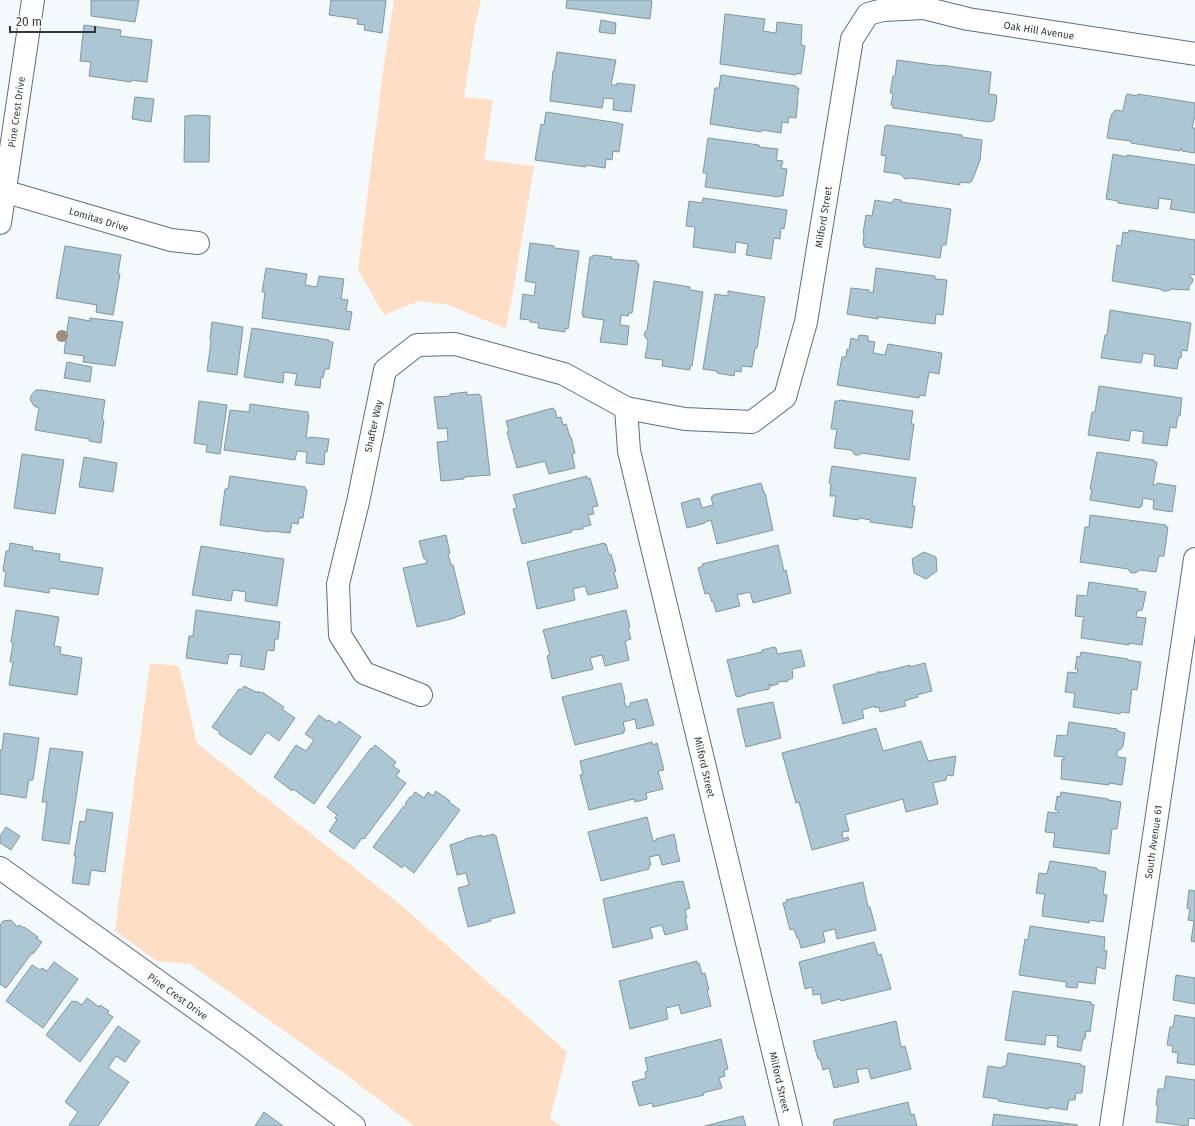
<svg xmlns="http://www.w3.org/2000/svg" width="1195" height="1126" viewBox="0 0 1195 1126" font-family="'Fira Sans',sans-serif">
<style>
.green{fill:#ffdec6}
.building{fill:#acc6d4;stroke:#7d97a4}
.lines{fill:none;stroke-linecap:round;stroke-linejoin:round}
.street-casing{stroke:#58717e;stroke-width:24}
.street{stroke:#fff;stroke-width:22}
.tree{fill:#9f8d7e}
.labels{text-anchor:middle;stroke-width:3;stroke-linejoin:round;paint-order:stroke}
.street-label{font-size:10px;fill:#2f3a3f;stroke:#fff}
</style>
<rect width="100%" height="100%" fill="#f4f9fc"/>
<g class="green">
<polygon points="394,0 481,0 475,26 464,97 493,100 484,160 534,166 511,303 506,329 449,305 419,301 384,315 358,270 383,72"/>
<polygon points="150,663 179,666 197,743 402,906 567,1052 550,1119 561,1126 414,1126 342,1072 190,964 157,961 115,931"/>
</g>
<g class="building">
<polygon points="91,0 139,0 135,22 91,16"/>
<polygon points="331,0 386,0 382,33 364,30 365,25 357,24 358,19 329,15"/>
<polygon points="567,0 650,0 650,1 652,1 650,19 566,8"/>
<polygon points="725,14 765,19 763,31 776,33 777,22 802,25 801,45 805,46 801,74 797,73 796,75 720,64"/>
<polygon points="601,20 616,23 615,34 599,32"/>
<polygon points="84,25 121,30 120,36 152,40 147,82 131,80 131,82 89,76 91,62 80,61"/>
<polygon points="557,52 616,60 611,85 617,85 617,83 635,85 631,112 613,110 614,99 604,98 602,108 550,101 553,71 554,71"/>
<polygon points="897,60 941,66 941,65 991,72 991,74 989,92 988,91 989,94 996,95 997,98 994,120 989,122 893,108 893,106 891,105 893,93 890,93 893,76 895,76"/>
<polygon points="721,75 796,86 796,88 799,88 797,100 798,100 796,118 789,117 788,123 782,122 781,133 762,130 761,132 710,124 715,88 719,88"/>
<polygon points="1127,94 1138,96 1138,94 1195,103 1195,116 1192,128 1195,128 1195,153 1182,151 1182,149 1180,149 1180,151 1131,143 1131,141 1107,138 1110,119 1112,114 1115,110 1122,111 1123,110 1126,96"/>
<polygon points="135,97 154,99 151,122 132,119"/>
<polygon points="546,112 619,123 619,124 623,124 619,152 613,151 612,160 606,159 605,168 586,165 586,167 535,160 541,124 544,125"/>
<polygon points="195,115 210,116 209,162 184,162 185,116"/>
<polygon points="887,125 962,135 962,137 982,140 980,160 972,181 969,183 960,182 960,185 911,178 905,179 900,174 884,172 886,156 881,155 885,126 887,126"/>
<polygon points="708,138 759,145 759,147 778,149 776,160 783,161 781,168 787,169 783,196 779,196 779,197 705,187 707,173 703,173"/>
<polygon points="1113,154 1127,157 1127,155 1195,165 1195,213 1170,209 1172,200 1159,198 1158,209 1118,203 1118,201 1106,199"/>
<polygon points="703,198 787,210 784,229 781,228 780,239 774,238 771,259 746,255 748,244 736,242 735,253 693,247 695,227 686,226 689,201 702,203"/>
<polygon points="894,199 901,200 901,202 951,209 946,245 942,245 940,258 864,247 865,245 863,245 864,233 863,233 866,215 872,216 875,200 892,203"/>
<polygon points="1129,230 1195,240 1195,275 1190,274 1190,276 1193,279 1192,283 1189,286 1189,290 1171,289 1168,291 1163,291 1160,289 1112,281 1117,245 1121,246 1123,232 1128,233"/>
<polygon points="530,243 554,246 554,248 579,251 568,329 565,328 565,332 538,328 539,323 530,322 530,320 520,319 523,294 534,296 536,283 525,281"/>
<polygon points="65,246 121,255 118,273 120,274 113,315 96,312 97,305 56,298"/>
<polygon points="593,255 612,257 611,259 637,261 636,263 639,264 632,313 629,313 628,316 621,315 620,325 629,326 627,345 600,342 604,320 583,317 584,315 582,315 590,257 593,257"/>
<polygon points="266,268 307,274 305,285 317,287 319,276 344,279 341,299 348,300 346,311 352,312 349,330 262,318 265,292 262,292"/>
<polygon points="876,268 935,276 935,279 947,280 943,315 936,314 935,324 878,317 878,319 847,314 851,288 869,290 869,292 873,293"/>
<polygon points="654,281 690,287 690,290 703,292 692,366 690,366 690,370 662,366 663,360 645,358 648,341 644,335 645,332 647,330"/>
<polygon points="728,291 765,297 757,348 755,348 752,367 742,366 741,372 735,371 734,376 717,373 717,371 703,369 715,294 728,296"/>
<polygon points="1110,310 1191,323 1187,351 1182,350 1181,358 1179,358 1177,369 1154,366 1155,355 1143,353 1141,363 1101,358 1105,335 1107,335"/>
<polygon points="69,317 90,321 90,318 123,322 115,366 83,362 84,356 64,353"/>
<polygon points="212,322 243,327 237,375 207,371 211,342 210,339"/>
<polygon points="252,328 329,340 329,342 333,342 329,369 325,369 323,378 321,377 320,388 295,385 297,374 284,372 283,383 244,377"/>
<polygon points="859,335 868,336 868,341 875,342 873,353 885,355 888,344 942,353 939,374 929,372 925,396 919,395 919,398 837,385 842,357 846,357 847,349 849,350 851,338 858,340"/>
<polygon points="67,362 92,367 90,382 64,378"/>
<polygon points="1099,386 1182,398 1180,416 1178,416 1176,428 1170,427 1167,446 1142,443 1144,432 1131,430 1129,441 1088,435 1092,412 1095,412"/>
<polygon points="36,390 42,390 105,400 102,420 104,420 101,443 89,441 89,439 35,430 39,408 34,406 30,399 32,394"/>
<polygon points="467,392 467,395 479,394 480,396 481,396 490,475 464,477 464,479 441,481 437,442 448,441 447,428 438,429 434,397 450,396 450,394"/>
<polygon points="840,400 913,411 911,424 914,424 909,460 862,453 859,455 855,455 851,450 834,448 837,429 831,429 835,401 839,401"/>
<polygon points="199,401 227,405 220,454 206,452 207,445 194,443"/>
<polygon points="250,404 308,412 308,415 309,415 306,438 310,438 310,437 329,439 327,452 325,451 324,465 306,463 307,452 297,451 295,460 224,450 230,410 249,412"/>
<polygon points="553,408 554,411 555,410 557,418 561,417 563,425 566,424 570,437 571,437 575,453 572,454 575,468 549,474 545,461 517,468 507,432 509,431 506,421"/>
<polygon points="1097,452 1154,460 1154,462 1157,462 1153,485 1156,485 1157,483 1176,486 1172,512 1153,509 1154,500 1143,498 1142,506 1140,506 1140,508 1090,500 1092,489 1090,489"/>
<polygon points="22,454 64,460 55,514 14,508"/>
<polygon points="84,457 117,463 113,492 79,487"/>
<polygon points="832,466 916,478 912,506 915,506 912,528 870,522 871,520 859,518 858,520 833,516 836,496 830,496 831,484 829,483"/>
<polygon points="230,476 305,487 305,489 307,490 303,518 299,518 298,524 292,523 290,533 270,531 270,532 220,525 225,489 228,489"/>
<polygon points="587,476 587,479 590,478 598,506 592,507 594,514 588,515 591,525 583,527 583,529 571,530 572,532 522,544 513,509 517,508 513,495"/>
<polygon points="761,483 764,493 765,493 773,530 717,544 711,520 705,522 705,523 687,528 681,503 699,498 702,508 713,505 711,497 713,497 713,495"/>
<polygon points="1090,515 1166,525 1165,527 1168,527 1164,556 1159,556 1156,572 1140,570 1135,573 1132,573 1130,572 1128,569 1080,562 1085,527 1089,527"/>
<polygon points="446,535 450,553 448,554 451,565 453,565 465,614 455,617 455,618 417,627 403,568 427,563 426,559 424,559 419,541"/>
<polygon points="10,543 33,547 32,550 60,554 59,561 103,568 98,595 50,588 49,593 4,586 6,572 3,571 6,551 9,551"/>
<polygon points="604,543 604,544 606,544 609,555 611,554 616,571 614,572 618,588 588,595 585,586 573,589 575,600 537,609 527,562"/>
<polygon points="778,545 784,571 786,570 791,593 753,603 750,592 737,595 740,606 716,612 713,601 712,602 709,593 705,594 698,568 703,566 702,564"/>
<polygon points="201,546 284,559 277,606 245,601 246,592 233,590 231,601 192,595"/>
<polygon points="924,552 936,557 937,571 926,579 914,573 912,559"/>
<polygon points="1089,582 1138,589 1137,591 1146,592 1143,607 1142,610 1137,611 1136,617 1146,618 1142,645 1129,643 1129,645 1081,638 1083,620 1084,620 1084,617 1075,616 1077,595 1087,596"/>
<polygon points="16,610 59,617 54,646 61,647 60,654 82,658 77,695 9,685 13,662 10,662 13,643 11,642"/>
<polygon points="196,610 280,622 278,639 275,639 274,651 267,650 264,670 240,666 242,655 229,654 227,664 186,658 189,636 193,636"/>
<polygon points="626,610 630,627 628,628 631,639 625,641 629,660 605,666 602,655 590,658 593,669 552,679 547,656 550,655 543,630"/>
<polygon points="774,647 776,648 777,654 801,650 805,666 792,669 793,678 788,680 788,681 785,682 785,681 778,682 778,684 771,686 771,684 769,684 770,687 769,689 745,694 745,695 738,697 736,696 727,660 762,652 762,650"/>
<polygon points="1081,652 1128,659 1128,660 1141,662 1137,690 1132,689 1129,713 1121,712 1120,714 1073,707 1075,693 1065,692 1068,672 1077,673 1078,669 1075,669 1077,656 1080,657"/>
<polygon points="925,663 932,691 917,695 918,697 904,701 906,706 880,712 879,707 875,708 875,706 862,710 864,718 843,724 833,685 878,673 877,672 883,672 910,665 910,667"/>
<polygon points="621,683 625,699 624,700 626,707 630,706 630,703 647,699 654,725 637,729 635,719 623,722 625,731 623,731 624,733 575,745 562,697"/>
<polygon points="244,686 258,693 258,691 261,693 262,692 284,707 282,709 295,718 279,741 267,732 251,755 219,734 220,732 212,727 239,689 241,690"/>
<polygon points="773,702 781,738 746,747 737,709"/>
<polygon points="319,715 327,721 329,720 336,725 339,721 361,737 314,804 293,789 292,791 274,777 296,745 306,751 314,740 305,734"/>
<polygon points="1069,722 1117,729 1117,731 1125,733 1123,746 1121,749 1117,751 1117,757 1126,758 1122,785 1109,783 1109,785 1061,779 1062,759 1064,760 1064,757 1054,756 1057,735 1067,736"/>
<polygon points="876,728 883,751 921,741 928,761 956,756 953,776 947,775 946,780 933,783 938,804 906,812 903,799 845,815 849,831 842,832 843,839 848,837 849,840 812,850 799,802 796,803 782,753"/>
<polygon points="4,733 39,738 33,780 29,780 26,798 0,794 0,750 2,750"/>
<polygon points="652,742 653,745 657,743 664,770 658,771 663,789 646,793 647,799 635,802 634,799 589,810 580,775 583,774 580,761"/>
<polygon points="375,745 396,762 393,766 400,771 396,776 406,783 364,839 362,838 354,849 329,831 337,820 335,818 337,815 327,807 371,748 372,749"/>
<polygon points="50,748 83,752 69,844 42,840 47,802 42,802"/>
<polygon points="436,791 450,801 449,802 460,810 414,873 404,865 402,868 373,847 403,807 404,807 406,804 406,802 410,797 412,797 415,792 424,798 428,792 433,796"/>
<polygon points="1061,792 1108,799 1108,800 1121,802 1117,829 1112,829 1109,854 1053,847 1055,833 1045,832 1048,812 1058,813 1058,810 1055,810 1057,796 1060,797"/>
<polygon points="87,809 113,813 105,872 91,870 89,885 72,883 76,856 74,856 80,821 85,822"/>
<polygon points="647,817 653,841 656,841 656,839 674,834 677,847 676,847 680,861 662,865 659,855 649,857 651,865 649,865 649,869 601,881 588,832"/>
<polygon points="6,827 20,836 11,850 0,843 0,836"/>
<polygon points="494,834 494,836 496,836 515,913 490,919 491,921 468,927 458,888 469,885 466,873 457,875 450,845 465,840 465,839 482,835 482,837"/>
<polygon points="1050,861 1097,868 1097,870 1106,872 1103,894 1107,895 1103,922 1089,920 1089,923 1042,916 1043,911 1042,911 1045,894 1036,893 1039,873 1047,874"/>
<polygon points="679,881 679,882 683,881 690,908 685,910 687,918 685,918 688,929 665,935 662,925 650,928 653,938 613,948 603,899"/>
<polygon points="863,882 868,907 870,907 876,930 837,939 835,929 823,932 825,942 801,948 798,937 797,938 794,929 790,930 783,903 787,902 786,900"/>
<polygon points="1189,890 1195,891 1195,942 1191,941 1194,921 1188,920 1190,909 1187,908"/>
<polygon points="11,920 15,924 17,927 19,925 24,928 24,927 38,937 36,938 42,942 33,954 32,953 6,988 0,984 0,925 3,921"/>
<polygon points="1030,926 1105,937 1104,950 1107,951 1105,969 1097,967 1095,984 1078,982 1077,988 1066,987 1066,982 1019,975 1025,939 1028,940"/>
<polygon points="874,942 878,955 881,954 891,989 841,1001 840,999 822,1004 820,994 813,995 812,987 805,989 799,962"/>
<polygon points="697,961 697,964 699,963 702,974 705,973 709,990 707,990 711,1006 681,1014 679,1005 666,1008 668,1019 630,1029 619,981"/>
<polygon points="54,962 78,979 43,1028 6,1001 32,965 40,970 42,968 47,971"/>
<polygon points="1176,975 1195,978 1195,1004 1173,1000"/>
<polygon points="1013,991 1091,1002 1091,1004 1094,1005 1090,1032 1086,1031 1085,1039 1083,1039 1081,1051 1057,1047 1058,1036 1046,1035 1045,1045 1005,1040"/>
<polygon points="87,998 99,1007 100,1005 109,1011 107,1013 113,1017 80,1062 46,1035 72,1001 75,1002 76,1001 82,1005"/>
<polygon points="1175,1015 1195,1018 1195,1065 1177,1063 1178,1053 1172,1052 1173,1046 1167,1045 1170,1027 1173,1027"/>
<polygon points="896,1021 901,1047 905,1046 911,1069 871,1079 868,1068 856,1070 859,1082 834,1088 829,1068 823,1070 820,1059 818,1059 813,1041"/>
<polygon points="118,1026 140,1041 125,1062 116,1056 108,1068 129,1082 98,1126 71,1126 69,1125 78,1112 65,1102"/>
<polygon points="721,1039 728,1069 724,1070 725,1076 719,1078 722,1088 703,1093 704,1095 653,1107 652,1103 639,1106 632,1082 646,1078 645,1072 648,1071 645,1058"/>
<polygon points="1008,1053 1081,1064 1081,1066 1085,1066 1082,1093 1076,1093 1075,1100 1069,1100 1067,1110 1049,1107 1049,1109 998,1101 998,1099 983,1097 988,1066 1002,1068 1003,1066 1006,1066"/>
<polygon points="1166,1076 1195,1080 1195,1119 1189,1118 1188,1126 1156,1122 1158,1106 1156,1105 1158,1089 1164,1089"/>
<polygon points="908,1102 911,1115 914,1114 917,1126 834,1126 833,1122 834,1122 834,1120"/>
<polygon points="264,1112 283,1126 255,1126"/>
<polygon points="994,1114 1078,1125 992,1126"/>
<polygon points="743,1116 746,1126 705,1126"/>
</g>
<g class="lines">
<defs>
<g id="street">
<polyline points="0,190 171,240 198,243"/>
<polyline points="0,223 33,0"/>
<polyline points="626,408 629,451 791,1126"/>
<polyline points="421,695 364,673 340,635 338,584 358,502 385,370 417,345 455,344 564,374 626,408 685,419 752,422 785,397 806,322 852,39 868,14 883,10 924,8 968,19 1195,54"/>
<polyline points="0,868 244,1043 354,1126"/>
<polyline points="1111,1126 1195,559"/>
</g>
</defs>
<use href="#street" class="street-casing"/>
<use href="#street" class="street"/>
</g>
<circle class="tree" cx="62" cy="336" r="6"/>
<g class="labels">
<g class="street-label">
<text transform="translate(1039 30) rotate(9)" y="4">Oak Hill Avenue</text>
<text transform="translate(16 112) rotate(-82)" y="4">Pine Crest Drive</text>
<text transform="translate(823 217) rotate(-81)" y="4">Milford Street</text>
<text transform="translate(99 219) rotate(17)" y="4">Lomitas Drive</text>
<text transform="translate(373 426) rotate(-78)" y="4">Shafter Way</text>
<text transform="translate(705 767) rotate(77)" y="4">Milford Street</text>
<text transform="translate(1153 842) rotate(-82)" y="4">South Avenue 61</text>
<text transform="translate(178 996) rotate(36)" y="4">Pine Crest Drive</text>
<text transform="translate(780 1082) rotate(77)" y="4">Milford Street</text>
</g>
</g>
<path d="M10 26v6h85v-6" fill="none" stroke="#2f3a3f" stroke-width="2"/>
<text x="16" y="26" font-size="12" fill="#2f3a3f" stroke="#ffffff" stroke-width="3" paint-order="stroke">20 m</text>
</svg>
